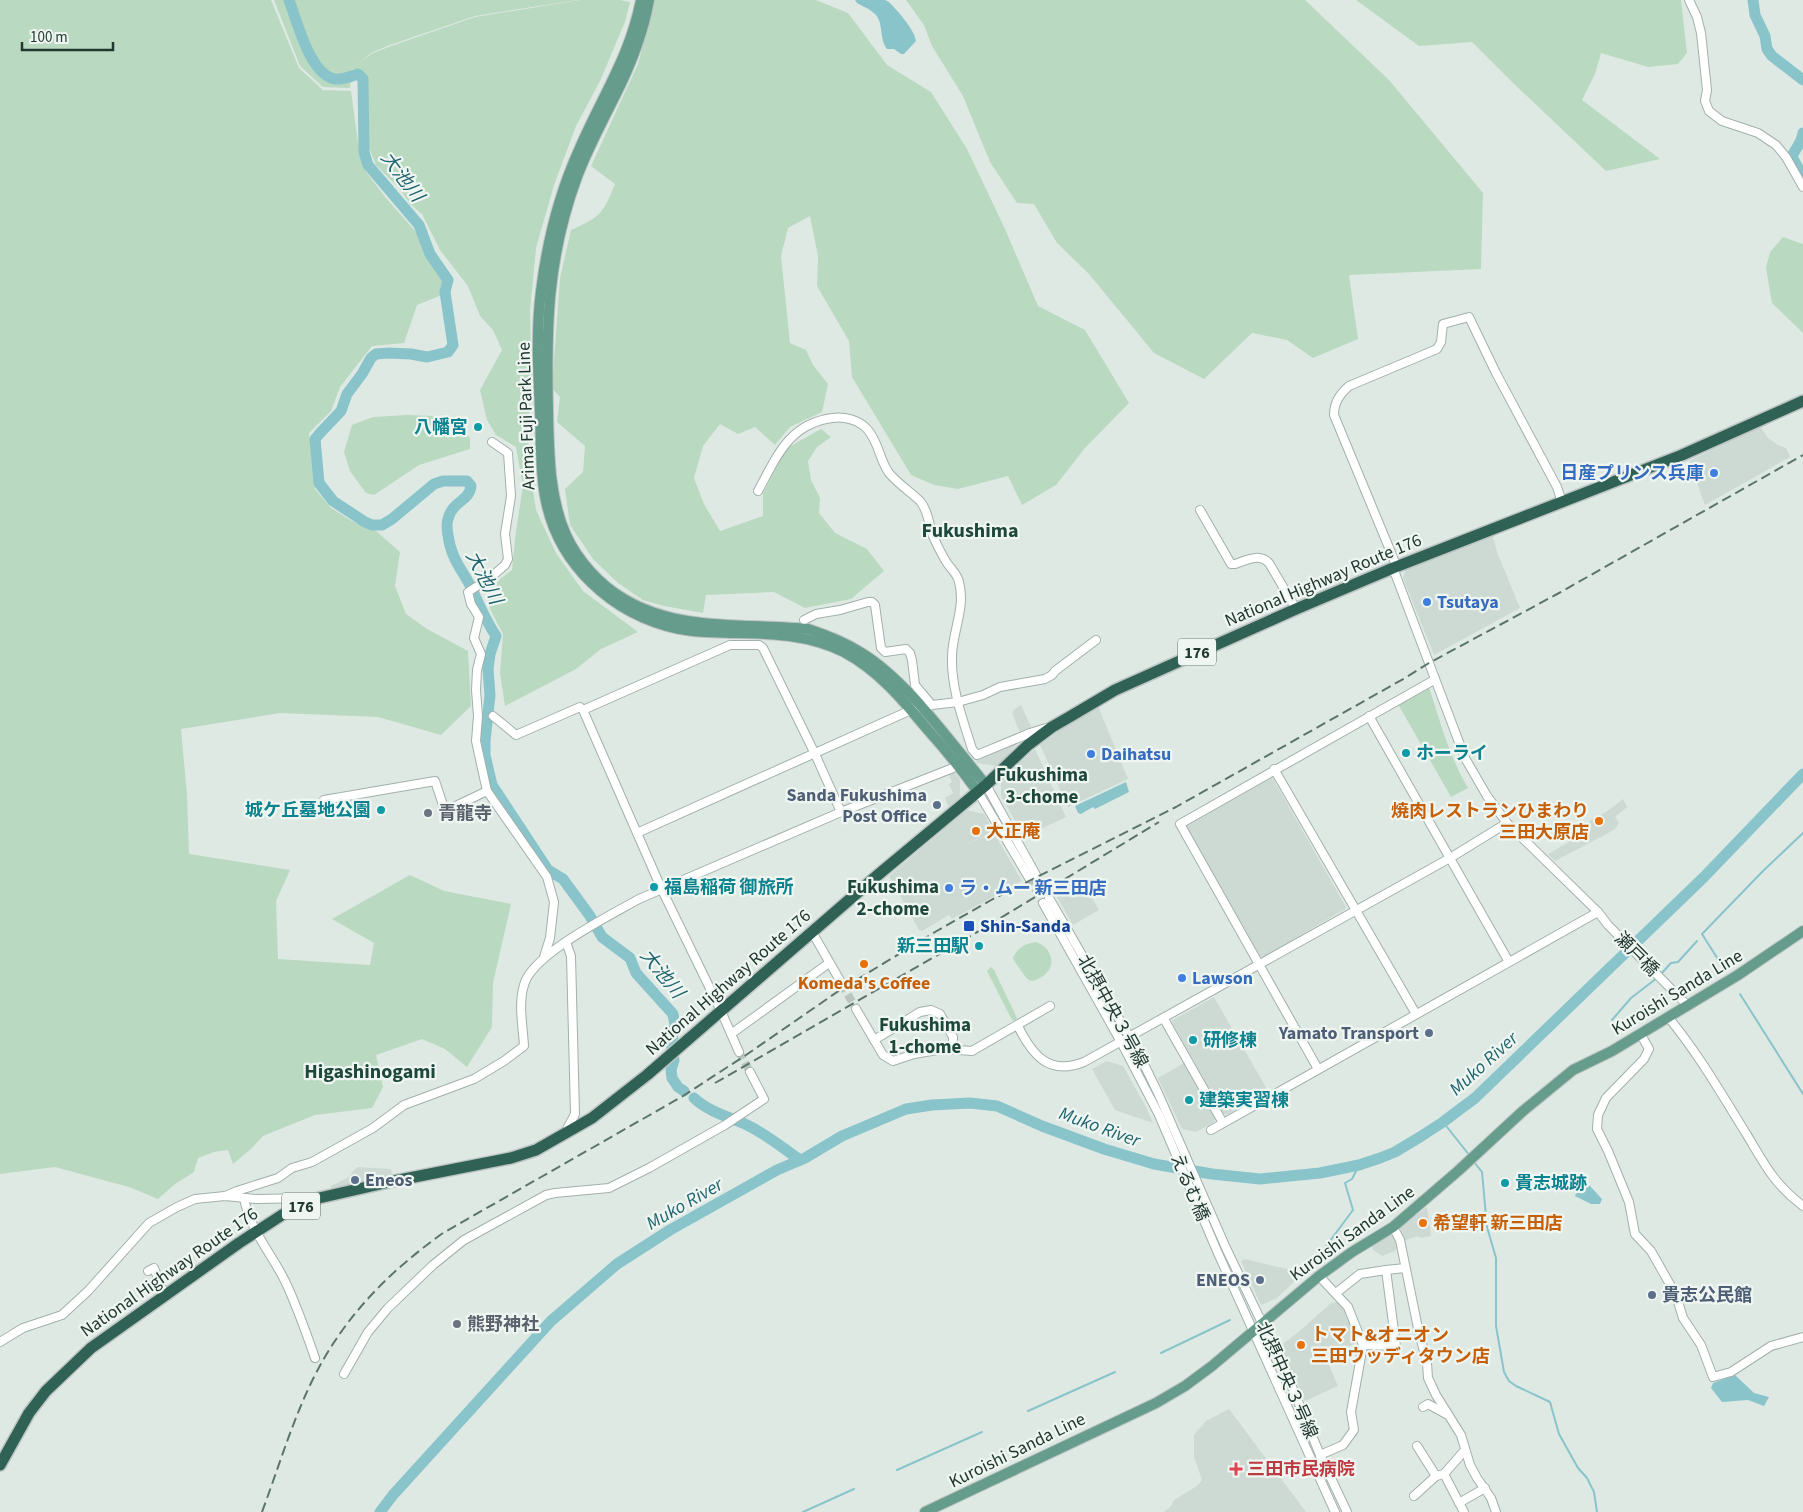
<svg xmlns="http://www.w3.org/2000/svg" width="1803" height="1512" viewBox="0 0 1803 1512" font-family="'Source Sans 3','Noto Sans JP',sans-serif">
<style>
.built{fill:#cdd9d3}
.green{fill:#b9d9c0}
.water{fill:#89c4cb}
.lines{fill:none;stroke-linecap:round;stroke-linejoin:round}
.stream{stroke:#89c4cb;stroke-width:2}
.river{stroke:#89c4cb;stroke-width:11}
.minor-tunnel{stroke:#b9c6c0;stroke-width:8;stroke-dasharray:8 4;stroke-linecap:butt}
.minor-casing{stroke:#a2b0ab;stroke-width:10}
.major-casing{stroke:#bcc3c1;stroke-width:12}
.highway-casing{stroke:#bcc3c1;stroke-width:14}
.minor{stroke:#fff;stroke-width:8}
.major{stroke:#669c8c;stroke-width:10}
.highway{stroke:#2f6255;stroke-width:11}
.rail{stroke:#5b746c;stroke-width:2;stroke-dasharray:10 5;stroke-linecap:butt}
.culture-dot{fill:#0f9aa8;stroke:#eff6f2;stroke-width:2}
.shop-dot{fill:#3f7fe0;stroke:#eff6f2;stroke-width:2}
.service-dot{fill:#5c6f8a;stroke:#eff6f2;stroke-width:2}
.worship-dot{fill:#6b7280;stroke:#eff6f2;stroke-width:2}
.food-dot{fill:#e8710a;stroke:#eff6f2;stroke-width:2}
.transit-dot{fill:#1a4fb4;stroke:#eff6f2;stroke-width:2}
.health-dot{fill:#e0444e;stroke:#eff6f2;stroke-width:2}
.labels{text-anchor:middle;stroke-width:4.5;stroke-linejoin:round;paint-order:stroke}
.shield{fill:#eff6f2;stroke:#5f716b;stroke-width:1}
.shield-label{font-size:16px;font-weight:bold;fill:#213831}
.street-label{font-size:18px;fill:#213831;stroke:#eff6f2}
.culture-label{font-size:18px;font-weight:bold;fill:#0d838f;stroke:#eff6f2;text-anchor:start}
.shop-label{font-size:18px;font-weight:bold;fill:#366cbe;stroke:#eff6f2;text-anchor:start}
.service-label{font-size:18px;font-weight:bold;fill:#4e5e75;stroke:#eff6f2;text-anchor:end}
.food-label{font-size:18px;font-weight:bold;fill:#c56008;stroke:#eff6f2;text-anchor:start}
.worship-label{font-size:18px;font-weight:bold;fill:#5b616d;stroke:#eff6f2;text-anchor:start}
.transit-label{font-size:18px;font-weight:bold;fill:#164399;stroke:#eff6f2;text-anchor:start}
.health-label{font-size:18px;font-weight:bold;fill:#be3a42;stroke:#eff6f2;text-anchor:start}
.water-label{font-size:19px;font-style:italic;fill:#20656f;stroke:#eff6f2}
.neighbourhood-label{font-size:19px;font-weight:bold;fill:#1f483c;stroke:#eff6f2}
.quarter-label{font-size:20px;font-weight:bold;fill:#1f483c;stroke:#eff6f2}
</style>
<rect width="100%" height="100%" fill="#dfe9e4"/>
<g class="built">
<polygon points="1760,426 1768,438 1778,445 1786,448 1790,457 1705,505 1689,461"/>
<polygon points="1492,533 1497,552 1520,608 1434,655 1403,578 1406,569"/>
<polygon points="1021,705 1033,731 1021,735 1012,713 1015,709"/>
<polygon points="1098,706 1128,779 1068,807 1040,745 1068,724"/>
<polygon points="1018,742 1005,759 996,766 978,763 976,761 978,758"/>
<polygon points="1035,749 1066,817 1024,837 1001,796 1001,780"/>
<polygon points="952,770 960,779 960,797 949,807 945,798 953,793 949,784 952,782 948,773"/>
<polygon points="1269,776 1272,777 1346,907 1345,909 1263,957 1260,956 1186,826 1186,824"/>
<polygon points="1623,799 1627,807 1615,817 1619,823 1614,830 1555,861 1548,854 1588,831 1585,824 1609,810"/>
<polygon points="967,810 984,814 994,832 958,847 994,833 1022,881 952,919 949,915 922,931 919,930 889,876"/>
<polygon points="1083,882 1099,910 1073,925 1057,897"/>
<polygon points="1214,997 1268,1091 1227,1115 1223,1113 1172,1022 1173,1020"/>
<polygon points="1107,1061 1123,1066 1146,1107 1153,1123 1115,1110 1092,1069"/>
<polygon points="1184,1063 1215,1119 1214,1122 1196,1132 1182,1129 1158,1078"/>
<polygon points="358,1167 391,1169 392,1175 331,1189 331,1186 349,1177 354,1170"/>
<polygon points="1427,1207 1431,1236 1420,1238 1418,1236 1403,1241 1400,1227"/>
<polygon points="1392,1234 1397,1244 1397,1248 1394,1251 1382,1256 1373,1250 1371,1245"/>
<polygon points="1245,1259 1291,1270 1300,1276 1277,1298 1261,1305 1241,1261"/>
<polygon points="1338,1302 1345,1309 1359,1342 1325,1356 1338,1386 1305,1401 1280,1346 1301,1330 1331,1303"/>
<polygon points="1229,1409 1306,1512 1164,1512 1171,1506 1174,1500 1197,1486 1202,1480 1194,1457 1194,1435 1206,1421"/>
</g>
<g class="green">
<polygon points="0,0 271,0 299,68 323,90 351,91 358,143 366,172 386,198 416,232 429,260 443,280 442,295 417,305 404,343 372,346 340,387 331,411 309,433 315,489 331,508 352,521 376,531 400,552 395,586 406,614 427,629 468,651 471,706 441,735 378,717 280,713 181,729 187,795 189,854 290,870 276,901 278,959 370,965 374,943 332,919 410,875 444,891 511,904 493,983 492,1027 467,1067 445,1049 422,1039 376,1055 383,1087 372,1108 315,1115 263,1136 252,1148 233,1164 228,1150 214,1152 198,1158 194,1172 175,1184 158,1199 129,1187 55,1167 0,1174"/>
<polygon points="274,0 578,0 475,16 390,45 371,53 356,65 371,54 391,46 475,17 580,0 620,0 630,2 625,22 600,81 576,126 554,185 536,248 530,311 531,359 528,459 536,510 556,553 583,591 638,632 601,649 576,669 505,706 500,673 503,634 490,609 486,590 512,570 516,531 523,486 516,447 496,435 487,420 480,390 502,350 493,330 480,316 468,286 440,250 422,214 410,204 400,189 376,165 369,148 365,79 359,73 354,72 352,68 350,88 323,87 300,66"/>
<path d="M655,0H816L848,13L887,65L931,92L967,149L1005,229L1038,306L1085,330L1129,403L1085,448L1056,485L1022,505L1008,476L958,489L934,485L911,475L852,377L849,341L817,286L818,256L810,216L788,228L781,256L790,343L806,350L813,365L828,384L822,412L790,427L775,445L755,427L738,434L720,424L703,446L694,478L704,504L720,531L763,516V493L787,448L821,429L831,437L817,447L808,461L811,480L820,498L819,513L835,533L867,549L884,571L851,599L805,608L774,592L706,595L703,613L664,606L643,600L618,583L593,559L570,525L565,489L583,472L585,446L557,422L560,397L552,388L560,278L571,230C600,217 603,214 615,184L591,166L638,64Z"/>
<polygon points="906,0 1305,0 1389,80 1483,193 1481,269 1349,275 1358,339 1313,358 1287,340 1252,333 1204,379 1154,353 1089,274 1057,243 1034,204 1017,203 990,162 963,96 932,46 924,25"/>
<polygon points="1356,0 1681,0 1687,53 1678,64 1648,67 1601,53 1595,74 1582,100 1660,159 1606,171 1510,80 1472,42 1419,46"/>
<polygon points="1783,237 1803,244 1803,333 1772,303 1766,268 1770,252"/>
<polygon points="407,415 459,417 463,419 464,432 470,438 470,449 419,465 374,495 366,493 350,471 344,452 352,425 373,417"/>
<path d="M1429,687C1440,721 1449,756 1468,788L1451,797L1398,704Z"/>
<path d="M1036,942C1053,948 1058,968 1040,978C1036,980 1033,982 1029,980C1026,979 1014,961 1013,958C1016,949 1026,943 1036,942Z"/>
<polygon points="991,967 994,970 1017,1018 1015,1021 1012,1020 987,971"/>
</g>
<g class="water">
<path d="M855,0H885L889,2C897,10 915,30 916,41L904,54H901L894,49H887C879,39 884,23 875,14C870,9 862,6 857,3Z"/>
<polygon points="1126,782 1129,792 1095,809 1093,807 1081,814 1078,813 1075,806"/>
<polygon points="1587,1185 1590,1186 1602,1199 1600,1204 1591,1204 1575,1196 1576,1193"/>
<polygon points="1735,1375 1754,1393 1769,1397 1764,1406 1748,1400 1722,1402 1711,1388 1713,1383"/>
</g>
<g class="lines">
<g class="stream">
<polyline points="1721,964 1702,934 1763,871 1803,833"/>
<polyline points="1661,974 1671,963 1678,962 1697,941"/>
<polyline points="1740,994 1803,1094"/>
<polyline points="1612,1020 1631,998 1657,978"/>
<polyline points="1443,1122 1470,1156"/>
<polyline points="1474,1162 1482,1172 1487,1227 1496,1258 1496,1326 1504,1372 1509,1381 1516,1386 1550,1402 1559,1434 1578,1468 1587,1478 1594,1492 1597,1512"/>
<polyline points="1315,1261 1353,1210 1345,1183 1352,1179 1359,1165"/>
<polyline points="1161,1353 1230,1320"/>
<polyline points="1028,1411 1115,1372"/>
<polyline points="897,1470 982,1432"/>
<polyline points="803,1512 854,1489"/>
</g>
<g class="river">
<path d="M289,0C297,21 310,75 335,79C342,80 351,76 358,74L363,79L364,152L368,165L419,225L430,254L448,280L445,292L453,345L448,352L427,357L411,354L389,353L376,354L371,358L362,374L347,394L341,411L321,432L315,439L319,483L333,501L365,522L372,525H382L392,519L434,484L443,481H467L471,486C469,502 453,500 448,519C446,525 447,530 448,535C451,560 463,570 473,591C480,607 486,621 496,636L490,654L488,669L490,695L485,741V755L492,785L548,870L563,879L590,916L602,937L630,958L636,973L673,1014L675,1025L671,1044L674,1060L671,1070L672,1078L678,1087L684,1091"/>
<polyline points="1753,0 1755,15 1765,36 1767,49 1772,56 1803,80"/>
<path d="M1803,133C1801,146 1796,146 1792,157L1803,177"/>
<path d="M694,1098C709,1112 729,1117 747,1125C766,1134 783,1148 800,1160"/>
<polyline points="380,1512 393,1495 551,1321 617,1264 670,1230 777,1170 805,1158 842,1136 906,1109 932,1105 970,1103 997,1106 1042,1126 1104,1149 1154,1164 1212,1174 1260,1179 1320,1173 1359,1165 1380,1158 1395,1152 1420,1137 1443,1122 1475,1098 1704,877 1803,774"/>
</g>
<g class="minor-tunnel">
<polyline points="1036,875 1049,898"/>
<polyline points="1029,878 1043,903"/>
<polyline points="842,984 856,1009"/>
<polyline points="739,1052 750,1072"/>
</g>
<defs>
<g id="minor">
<polyline points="1689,0 1697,17 1701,33 1707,90 1705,101 1709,111 1722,121 1758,133 1776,145 1786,157 1803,187"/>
<polyline points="492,442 508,453 511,496 505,534 508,559 505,565 490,578 468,592 471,604 479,617 474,638 481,654 477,670 476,690 478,716 476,741 481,764 487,791 547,877 554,902 550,938 544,957"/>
<path d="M758,491C777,456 789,424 832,418C844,416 859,420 867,429C879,442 879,459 889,473C898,484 910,491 920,501C928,510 929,525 933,536C937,545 942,555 947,563C951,569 958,575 959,582C966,608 952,632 952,657C951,688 963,720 972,749L977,755L1030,733L1046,728"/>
<path d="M1200,510L1231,564H1235C1247,560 1259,553 1269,563L1296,609"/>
<path d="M1397,567L1334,415C1334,402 1340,394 1349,386L1437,349L1441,342L1443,324L1469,317L1496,373L1557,487L1562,502"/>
<polyline points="1393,568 1465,758 1487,796 1507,823 1598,912 1608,925 1687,1005"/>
<polyline points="804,620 816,614 840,610 868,602 872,602 875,605 881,648 885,652 906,649 910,653 912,660 915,685 932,705"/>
<polyline points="583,710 662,890 721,1011 739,1052"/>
<polyline points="493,716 516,735 580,707 583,710 730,645 759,645 763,648 815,754 841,812"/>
<polyline points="1369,716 1509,962"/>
<polyline points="1274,769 1416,1014"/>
<polyline points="986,785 1036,875"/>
<polyline points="978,792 1029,878"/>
<polyline points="324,800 435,781 445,811 487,791"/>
<polyline points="637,833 911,710 932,705 958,702 983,695 1000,687 1045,679 1052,675 1055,671 1096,640"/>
<polyline points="1049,898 1137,1050 1158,1093 1226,1248 1288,1377 1320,1455 1347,1512"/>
<polyline points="1043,903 1121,1042 1159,1115 1217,1251 1335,1512"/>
<polyline points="812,932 842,984"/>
<polyline points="566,942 571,956 575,1114 568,1127 570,1132"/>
<polyline points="856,1009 883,1055 893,1061 914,1054 943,1049 972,1051 1050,1006"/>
<path d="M1668,1017C1698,1053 1722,1095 1747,1135C1765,1165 1774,1184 1803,1206"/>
<polyline points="1164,1019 1223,1123"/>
<path d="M1018,1026C1032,1055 1049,1076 1084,1062L1450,858L1507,823"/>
<polyline points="1640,1033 1649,1049 1644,1059 1606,1098 1598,1115 1597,1129 1608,1151 1629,1202 1635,1234 1651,1251 1676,1295 1683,1318 1701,1345 1713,1377 1731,1372 1771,1346 1803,1337"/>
<polyline points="731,1034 829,963"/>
<polyline points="874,1040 920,1012 931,1010 940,1014 953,1037 953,1049"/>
<polyline points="1318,1069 1180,824 1434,680"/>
<polyline points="1211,1130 1598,912"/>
<path d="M225,1196L237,1191L278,1178L292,1168L312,1162L373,1128L404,1105L474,1079L504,1061L524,1046C523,1027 518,1004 524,985C532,954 611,915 639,899L841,812L953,768L957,764"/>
<path d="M244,1198C250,1230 271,1253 285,1281C297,1306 306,1332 315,1358"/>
<polyline points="1393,1227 1400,1240 1418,1328 1427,1363 1428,1378 1436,1395 1461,1435 1470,1465 1477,1478 1491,1498 1496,1512"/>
<polyline points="1386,1270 1405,1268"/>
<polyline points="148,1271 154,1268 165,1296"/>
<polyline points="1319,1276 1348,1307 1363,1345 1351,1412 1354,1430 1343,1445 1320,1455"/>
<polyline points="1336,1293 1360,1274 1386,1270 1396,1346 1363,1345"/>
<polyline points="0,1342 23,1328 62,1315 88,1291 149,1223 177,1207 195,1199 225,1196 257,1199 313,1198"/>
<polyline points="344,1374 368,1332 388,1308 433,1265 464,1240 546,1195 555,1193 609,1188 649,1168 725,1125 764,1099 750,1072"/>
<polyline points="1423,1407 1428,1404 1448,1415"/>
<polyline points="1417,1446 1436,1476 1444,1474"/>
<polyline points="1414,1496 1436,1476"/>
<polyline points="1459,1503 1485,1488"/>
<polyline points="1464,1512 1444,1474 1465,1450"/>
</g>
<g id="major">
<path d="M641,0C630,57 601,98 579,150C559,194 547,243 541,291C536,330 538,370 540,410C541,438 540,468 545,496C557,564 612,615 679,629C696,633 715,632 733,633C770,633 810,635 844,652C878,670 903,700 927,729C945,749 962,770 978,792"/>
<path d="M649,0C643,34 630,67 614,98C601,124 587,150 577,177C547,258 546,327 548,412C549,453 549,497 566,535C578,561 600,585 624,599C679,632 747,623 808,629C826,635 844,642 860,652C907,680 951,743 986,785"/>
<polyline points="925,1512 1156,1403 1185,1386 1212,1366 1319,1276 1352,1252 1393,1227 1458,1171 1523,1111 1573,1070 1612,1051 1738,975 1803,931"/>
</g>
<polyline id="highway" points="0,1465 29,1413 46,1391 91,1348 239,1243 282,1215 319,1198 389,1182 511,1158 536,1150 592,1118 647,1075 879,874 986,785 1028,745 1052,727 1071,716 1115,690 1296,609 1393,568 1682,455 1803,401"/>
</defs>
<use href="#minor" class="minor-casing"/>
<use href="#major" class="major-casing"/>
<use href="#highway" class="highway-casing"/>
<use href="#minor" class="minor"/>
<use href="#major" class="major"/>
<use href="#highway" class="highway"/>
<g class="rail">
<polyline points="715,1083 974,934 1159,822"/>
<path d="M262,1512C278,1469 291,1425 311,1383C342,1319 386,1274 443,1233L683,1096L746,1055L840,990L935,932L993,899L1176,807L1405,678L1429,663L1559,593L1803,455"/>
</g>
</g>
<g class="culture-dot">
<circle cx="478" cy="427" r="5"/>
<circle cx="1406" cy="753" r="5"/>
<circle cx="381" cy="810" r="5"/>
<circle cx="654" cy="887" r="5"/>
<circle cx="979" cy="946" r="5"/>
<circle cx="1193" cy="1040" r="5"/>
<circle cx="1189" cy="1100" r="5"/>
<circle cx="1505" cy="1183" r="5"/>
</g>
<g class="shop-dot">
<circle cx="1714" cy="473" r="5"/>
<circle cx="1427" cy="602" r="5"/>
<circle cx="1091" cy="754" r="5"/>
<circle cx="949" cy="888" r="5"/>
<circle cx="1182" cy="978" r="5"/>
</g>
<g class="service-dot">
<circle cx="937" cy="805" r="5"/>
<circle cx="1429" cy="1033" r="5"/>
<circle cx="355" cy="1180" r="5"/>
<circle cx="1260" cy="1280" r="5"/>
<circle cx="1652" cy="1295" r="5"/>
</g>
<g class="worship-dot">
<circle cx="428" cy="813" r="5"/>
<circle cx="457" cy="1324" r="5"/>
</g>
<g class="food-dot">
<circle cx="1599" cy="821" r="5"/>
<circle cx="976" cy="831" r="5"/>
<circle cx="864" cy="964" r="5"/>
<circle cx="1423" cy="1223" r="5"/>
<circle cx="1301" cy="1345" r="5"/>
</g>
<rect class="transit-dot" x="963" y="920" width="12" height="12" rx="2.5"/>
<path class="health-dot" d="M1233.5 1461.5h5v5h5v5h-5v5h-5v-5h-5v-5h5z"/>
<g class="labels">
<g class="shield">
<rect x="1178" y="638.5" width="38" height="27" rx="4"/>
<rect x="282" y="1192.5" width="38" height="27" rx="4"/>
</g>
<g class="shield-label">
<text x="1197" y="658">176</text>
<text x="301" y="1212">176</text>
</g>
<g class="street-label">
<text transform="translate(526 416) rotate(-92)" y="6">Arima Fuji Park Line</text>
<text transform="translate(1323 580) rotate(-23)" y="6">National Highway Route 176</text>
<text transform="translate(1637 954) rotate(45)" y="6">瀬戸橋</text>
<text transform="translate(728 982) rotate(-41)" y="6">National Highway Route 176</text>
<text transform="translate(1677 992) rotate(-31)" y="6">Kuroishi Sanda Line</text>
<text transform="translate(1113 1011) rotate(61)" y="6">北摂中央３号線</text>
<text transform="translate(1190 1187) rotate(67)" y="6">えるむ橋</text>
<text transform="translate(1352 1233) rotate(-36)" y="6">Kuroishi Sanda Line</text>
<text transform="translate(169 1272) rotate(-35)" y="6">National Highway Route 176</text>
<text transform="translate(1287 1380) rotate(66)" y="6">北摂中央３号線</text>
<text transform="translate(1017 1450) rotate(-26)" y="6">Kuroishi Sanda Line</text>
</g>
<g class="culture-label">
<text x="468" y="433" text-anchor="end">八幡宮</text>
<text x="1416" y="759">ホーライ</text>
<text x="371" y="816" text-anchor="end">城ケ丘墓地公園</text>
<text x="664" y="893">福島稲荷 御旅所</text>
<text x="969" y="952" text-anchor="end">新三田駅</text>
<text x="1203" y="1046">研修棟</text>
<text x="1199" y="1106">建築実習棟</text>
<text x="1515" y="1189">貴志城跡</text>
</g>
<g class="shop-label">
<text x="1704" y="479" text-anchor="end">日産プリンス兵庫</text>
<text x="1437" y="608">Tsutaya</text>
<text x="1101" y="760">Daihatsu</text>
<text x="959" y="894">ラ・ムー 新三田店</text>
<text x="1192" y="984">Lawson</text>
</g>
<g class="service-label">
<text x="927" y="801">Sanda Fukushima<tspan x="927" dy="21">Post Office</tspan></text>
<text x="1419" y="1039">Yamato Transport</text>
<text x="365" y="1186" text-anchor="start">Eneos</text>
<text x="1250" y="1286">ENEOS</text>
<text x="1662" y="1301" text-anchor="start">貴志公民館</text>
</g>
<g class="food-label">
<text x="1589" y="817" text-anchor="end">焼肉レストランひまわり<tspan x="1589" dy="21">三田大原店</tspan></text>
<text x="986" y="837">大正庵</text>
<text x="864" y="989" text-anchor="middle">Komeda's Coffee</text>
<text x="1433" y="1229">希望軒 新三田店</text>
<text x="1311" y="1341">トマト&amp;オニオン<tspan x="1311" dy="21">三田ウッディタウン店</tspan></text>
</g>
<g class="worship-label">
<text x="438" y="819">青龍寺</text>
<text x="467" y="1330">熊野神社</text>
</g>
<g class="transit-label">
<text x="980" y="932">Shin-Sanda</text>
</g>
<g class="health-label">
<text x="1247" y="1475">三田市民病院</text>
</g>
<g class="water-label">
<text transform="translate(403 176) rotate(53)" y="7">大池川</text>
<text transform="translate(485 577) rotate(63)" y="7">大池川</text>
<text transform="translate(663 973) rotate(51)" y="7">大池川</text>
<text transform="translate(1483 1063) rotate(-42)" y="7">Muko River</text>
<text transform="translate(1100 1126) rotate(20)" y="7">Muko River</text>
<text transform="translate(684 1203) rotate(-30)" y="7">Muko River</text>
</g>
<g class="neighbourhood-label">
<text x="1042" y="781">Fukushima<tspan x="1042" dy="22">3-chome</tspan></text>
<text x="893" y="893">Fukushima<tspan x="893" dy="22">2-chome</tspan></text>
<text x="925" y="1031">Fukushima<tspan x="925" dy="22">1-chome</tspan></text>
</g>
<g class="quarter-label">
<text x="970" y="537">Fukushima</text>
<text x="370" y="1078">Higashinogami</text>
</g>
</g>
<path d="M22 42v8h91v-8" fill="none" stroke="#213831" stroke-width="2.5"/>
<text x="30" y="42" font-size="15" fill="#213831" stroke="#eff6f2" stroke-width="4" paint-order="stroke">100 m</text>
</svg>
